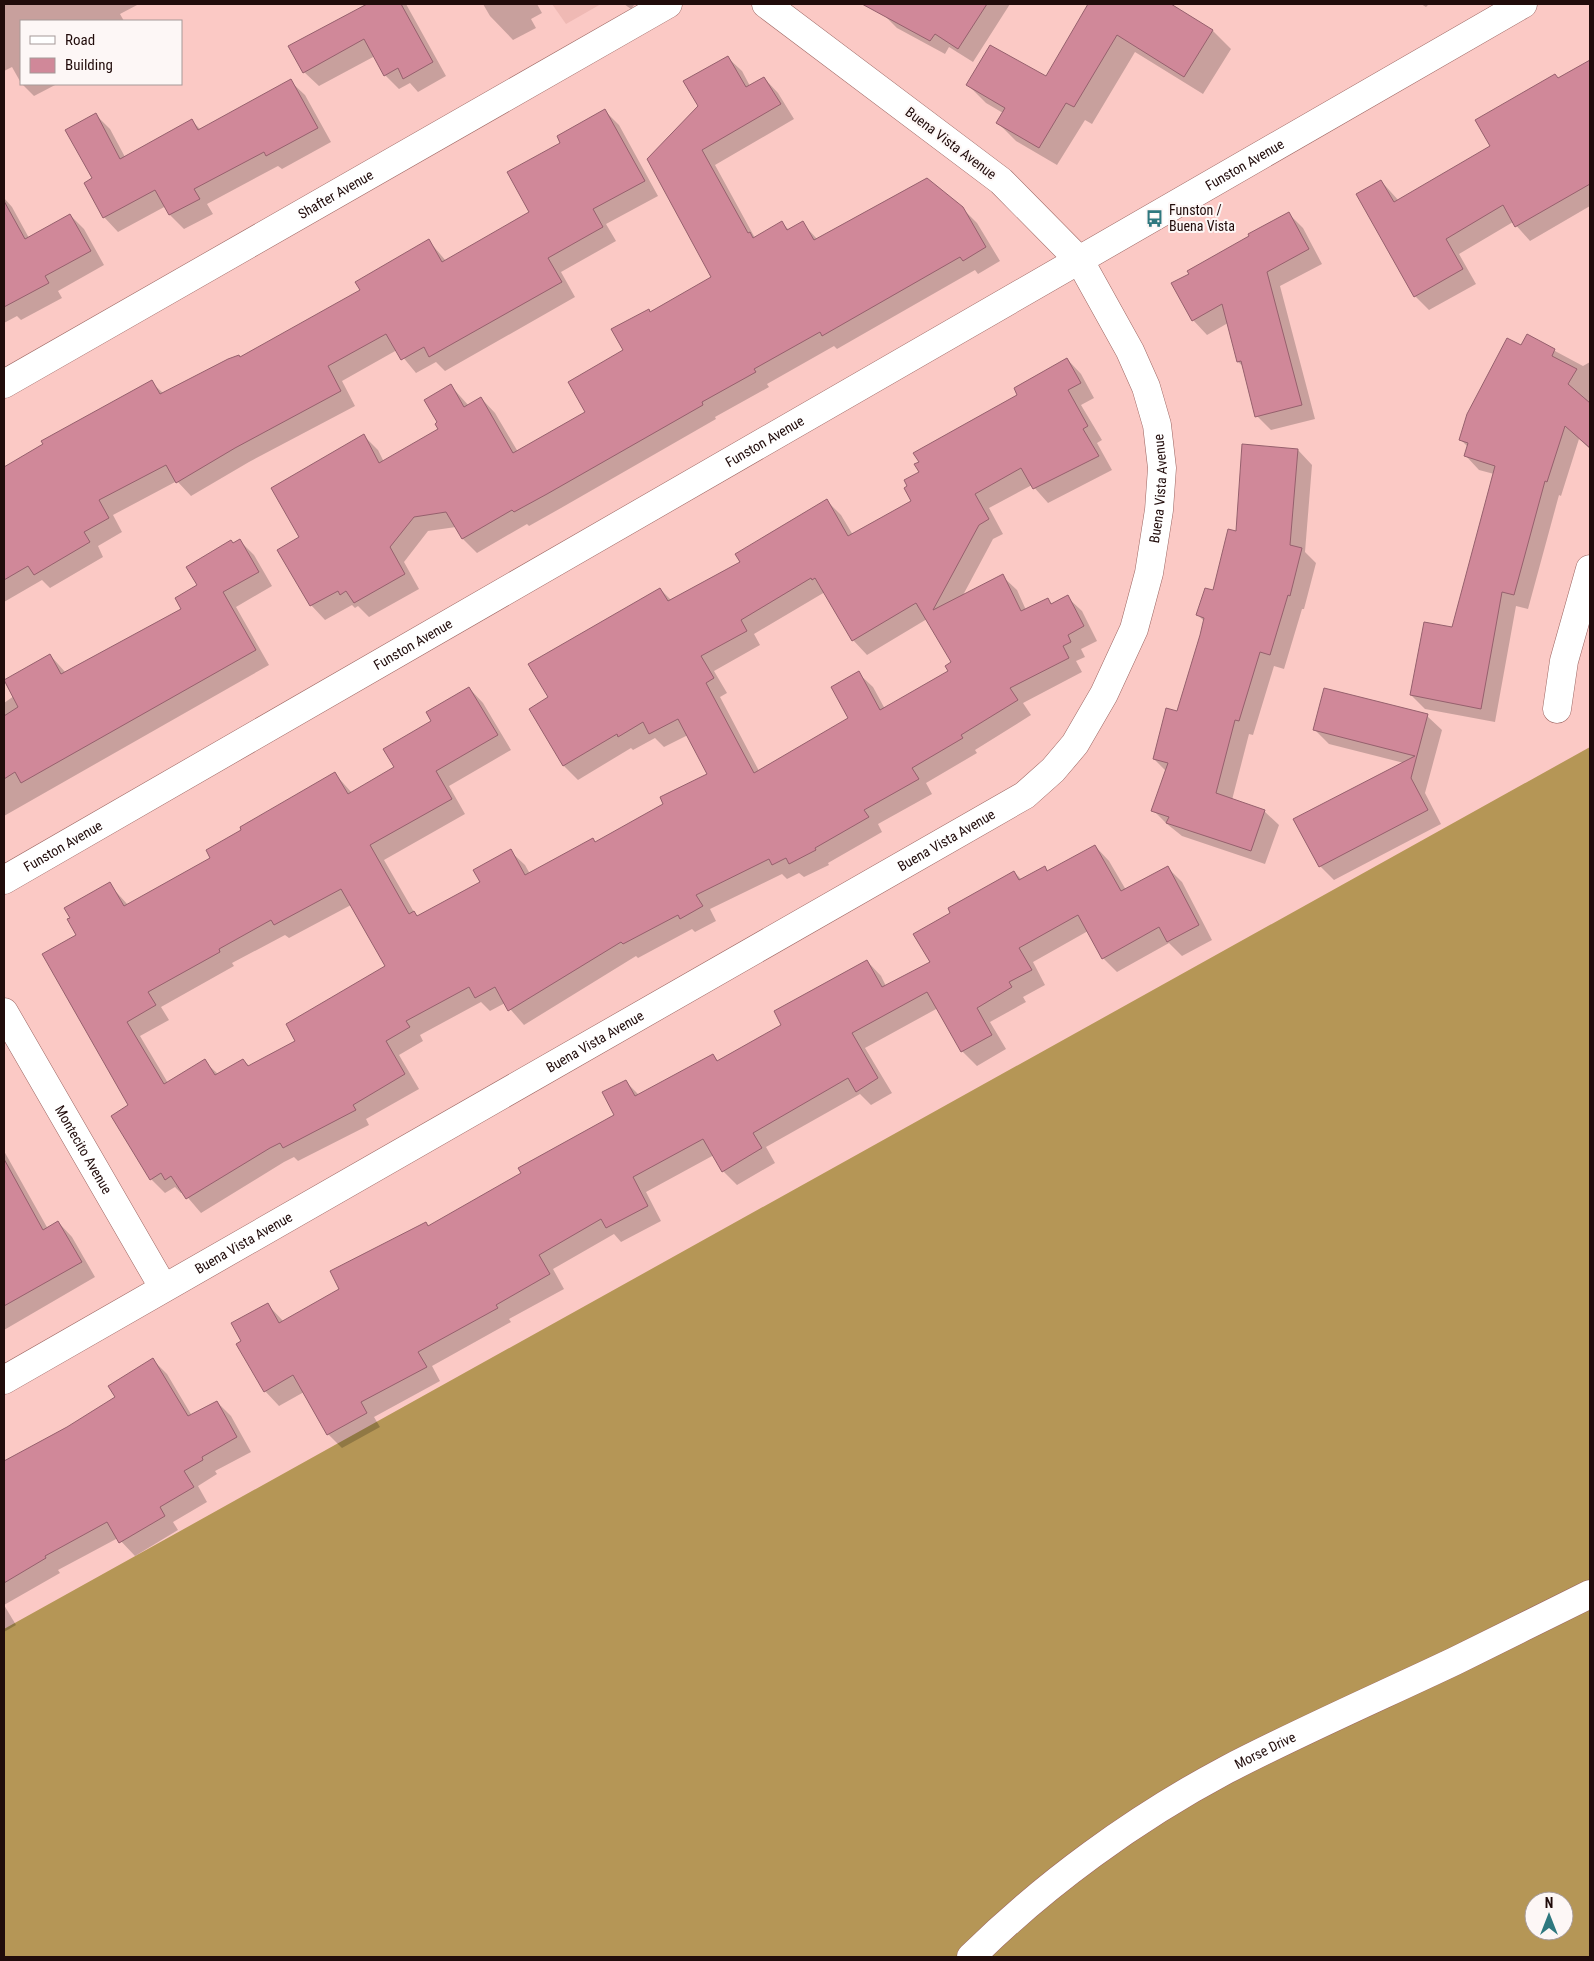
<svg xmlns="http://www.w3.org/2000/svg" width="1594" height="1961" viewBox="0 0 1594 1961" font-family="'Roboto Condensed',sans-serif">
<style>
.built{fill:#efb9b4}
.forest{fill:#b59656;fill-rule:evenodd}
.shadow{fill:#0003;fill-rule:evenodd}
.building{fill:#d08899;stroke:#96606d;fill-rule:evenodd}
.lines{fill:none;stroke-linecap:round;stroke-linejoin:round}
.street-casing{stroke:#9c6561;stroke-width:29}
.street{stroke:#fff;stroke-width:28}
.labels{text-anchor:middle;stroke-width:4;stroke-linejoin:round;paint-order:stroke}
.street-label{font-size:14px;fill:#210c0b;stroke:#fdf7f6}
.poi-label{font-size:14px;fill:#210c0b;stroke:#fdf7f6;text-anchor:start}
</style>
<rect width="100%" height="100%" fill="#fbc9c5"/>
<polygon class="built" points="552,4 601,4 566,24"/>
<path class="forest" d="M1590,747V1957H4V1629ZM1534,1901H1564V1931H1534Z"/>
<g class="shadow">
<polygon points="4,4 139,4 120,14 124,21 21,21 21,83 12,67 4,71"/>
<polygon points="369,4 406,4 446,76 418,92 410,83 399,89 385,75 375,56 319,86 304,72 290,47"/>
<polygon points="483,4 537,4 542,13 531,19 536,28 513,40 490,16"/>
<polygon points="624,4 635,4 631,9"/>
<polygon points="887,4 1010,4 973,62 949,47 945,54 897,28 883,14"/>
<polygon points="1090,4 1169,4 1213,31 1231,49 1203,94 1135,52 1092,124 1085,120 1057,165 1016,141 998,123 1003,113 986,103 968,85 1046,78"/>
<polygon points="1421,4 1429,4 1426,7"/>
<polygon points="727,57 742,71 750,86 764,78 778,93 794,119 715,165 755,238 782,223 789,230 802,223 818,240 962,208 977,223 1000,261 978,274 975,270 837,349 834,346 767,384 769,387 715,417 716,419 561,508 529,526 527,524 477,553 463,539 456,527 428,531 404,562 419,589 369,617 358,606 355,608 352,605 325,620 311,605 301,537 364,436 378,450 384,462 440,430 451,386 469,406 481,398 495,413 518,452 587,412 648,310 651,313 713,277 649,159 699,106"/>
<polygon points="1590,61 1590,206 1530,241 1513,222 1459,254 1476,284 1429,310 1415,296 1381,181 1399,201 1492,146 1558,79"/>
<polygon points="290,81 305,95 331,142 282,169 278,166 207,204 213,214 184,229 170,215 166,206 118,232 104,217 85,183 93,179 96,115 110,129 125,157 192,121 201,130"/>
<polygon points="22,84 57,84 34,96"/>
<polygon points="605,111 619,125 658,196 606,224 616,241 561,272 575,297 445,371 436,362 416,373 397,350 342,381 355,406 249,462 191,496 177,481 113,515 122,532 98,546 103,557 50,588 42,580 4,602 4,469 151,382 163,393 241,358 362,291 429,241 446,261 531,212 562,143"/>
<polygon points="4,198 12,207 29,238 70,215 84,229 104,265 58,291 62,298 21,320 17,316 4,323"/>
<polygon points="1288,213 1303,228 1322,264 1280,286 1315,419 1271,430 1257,416 1244,367 1238,362 1228,323 1207,335 1193,320 1173,284"/>
<polygon points="1527,336 1583,366 1590,362 1590,449 1579,439 1561,496 1559,495 1528,609 1516,606 1495,722 1425,709 1411,695 1453,628 1494,474 1479,470 1465,455 1468,447 1460,439"/>
<path d="M1067,359L1081,374L1094,398L1081,405L1102,440L1097,443L1112,470L1048,503L1032,485L989,508L1003,534L993,539L962,597L1002,576L1017,590L1026,610L1048,600L1052,604L1067,597L1082,611L1097,641L1081,649L1085,657L1076,661L1082,672L1023,703L1031,715L975,750L977,753L926,783L932,794L878,824L882,832L828,863L829,865L804,877L799,873L787,879L782,874L710,909L716,921L695,932L692,929L638,958L636,956L524,1025L505,1003L490,1011L481,1002L420,1035L423,1041L399,1055L419,1089L366,1119L369,1125L298,1161L294,1157L284,1162L201,1213L183,1192L181,1193L175,1187L165,1193L151,1179L78,935L109,884L128,905L212,859L335,774L352,793L396,768L433,721L469,688L483,703L511,750L449,786L465,814L384,860L414,912L418,917L481,883L510,851L525,865L530,874L596,843L665,805L708,774L688,735L664,747L655,738L633,750L631,748L578,780L564,766L530,709L550,698L660,589L671,600L741,562L827,501L841,515L853,535L913,502L920,472ZM825,592L853,640L867,655L927,619L953,662L950,671L885,709L873,687L858,673L850,719L759,771L720,697L727,693L714,671L760,645L754,634ZM351,905L386,966L297,1042L249,1066L243,1060L219,1075L204,1061L168,1083L140,1036L169,1020L161,1007L234,966L232,963L285,935L289,938Z"/>
<polygon points="1298,450 1312,465 1305,552 1316,563 1304,609 1302,609 1284,669 1274,666 1253,735 1249,734 1232,800 1264,811 1279,825 1265,864 1182,836 1167,824 1153,810 1166,771 1154,759 1178,712 1205,622 1198,615 1214,592 1237,532"/>
<polygon points="240,541 254,555 272,586 236,607 269,665 4,816 4,703 14,696 50,655 66,673 183,609 199,586 234,544"/>
<polygon points="1427,716 1442,730 1425,793 1441,824 1334,880 1320,866 1404,763 1329,744 1314,729"/>
<polygon points="1095,846 1109,861 1126,890 1168,868 1182,882 1212,940 1182,956 1169,943 1117,972 1103,958 1088,931 1033,962 1045,985 1023,997 1026,1002 990,1022 1006,1049 977,1066 962,1051 938,1008 865,1048 892,1093 871,1105 860,1094 766,1147 775,1163 737,1185 723,1171 714,1155 646,1192 661,1221 621,1242 614,1234 553,1269 564,1289 509,1319 511,1322 432,1366 440,1381 374,1417 380,1427 342,1448 328,1434 304,1392 279,1406 265,1391 243,1342 268,1305 284,1322 341,1289 428,1227 523,1174 616,1115 625,1081 639,1095 713,1055 719,1062 783,1025 867,961 881,976 886,986 931,962 952,913 1014,872 1022,880 1044,868 1049,872"/>
<polygon points="4,1151 48,1229 58,1222 72,1237 95,1277 4,1330"/>
<polygon points="153,1360 167,1374 192,1416 217,1402 231,1416 251,1452 215,1471 217,1474 198,1486 207,1502 173,1522 178,1530 135,1556 118,1538 58,1570 60,1573 4,1605 16,1625 4,1632 4,1462 67,1428 116,1398"/>
</g>
<g class="building">
<polygon points="367,4 401,4 433,62 403,79 398,68 384,76 364,39 303,73 288,46"/>
<polygon points="862,4 987,4 958,49 935,34 930,41"/>
<polygon points="1088,4 1171,4 1213,30 1184,77 1117,35 1074,107 1066,103 1039,148 996,123 1005,108 966,85 990,45 1046,76"/>
<polygon points="728,56 746,87 764,77 781,104 702,150 748,233 750,232 753,238 782,221 787,230 803,221 814,240 927,178 963,207 986,247 963,261 960,257 822,336 820,332 754,369 756,372 702,402 703,405 547,494 514,512 512,510 462,539 446,512 414,517 390,547 405,574 354,603 346,591 340,595 338,591 310,606 277,550 299,537 271,488 364,434 379,463 438,429 435,424 437,422 424,400 451,384 464,407 481,397 513,453 585,412 568,382 623,350 611,329 649,309 650,312 711,277 647,159 698,106 683,81"/>
<polygon points="1590,60 1590,184 1515,227 1503,205 1446,239 1463,269 1414,297 1356,194 1381,180 1394,202 1490,146 1475,120 1555,74 1558,78"/>
<polygon points="291,79 318,128 266,156 264,152 194,189 200,199 169,215 155,190 103,218 84,183 92,178 65,130 96,113 120,159 192,119 198,130"/>
<polygon points="605,109 645,181 593,209 603,227 548,258 562,282 429,357 424,347 401,360 386,334 328,366 341,391 235,448 176,483 166,465 99,500 109,518 84,532 90,542 34,575 28,566 4,580 4,467 43,444 41,441 152,380 160,394 228,359 239,355 240,357 360,290 355,282 429,239 442,262 529,212 507,172 560,143 557,136"/>
<polygon points="4,201 25,239 70,214 91,251 45,276 49,283 4,307"/>
<polygon points="1289,212 1309,249 1267,272 1302,405 1255,417 1241,361 1237,362 1222,304 1192,321 1171,283 1189,274 1187,271 1249,236 1248,234"/>
<polygon points="1527,334 1555,349 1552,356 1577,369 1568,384 1590,403 1590,448 1565,426 1547,482 1545,481 1514,595 1502,592 1481,709 1410,695 1424,622 1452,627 1495,466 1464,456 1468,443 1459,440 1467,414 1507,338 1521,345"/>
<path d="M1067,358L1081,383L1068,390L1088,426L1083,429L1099,456L1033,489L1021,468L975,494L989,519L979,525L933,610L1003,574L1021,611L1048,598L1051,604L1068,595L1084,626L1068,635L1071,642L1063,646L1069,658L1010,688L1018,700L961,735L963,738L912,768L919,779L864,810L869,817L815,848L816,850L789,864L786,858L772,865L769,859L696,895L703,906L680,919L678,915L623,944L621,942L508,1011L495,987L475,998L469,987L406,1021L410,1027L386,1041L405,1074L353,1105L356,1110L283,1148L280,1143L270,1148L186,1199L171,1176L165,1180L161,1173L150,1180L111,1116L128,1105L42,954L76,935L67,919L70,918L64,908L110,882L124,906L210,858L206,850L241,830L240,827L335,772L348,794L394,767L383,749L431,721L426,712L469,687L498,735L436,771L452,799L370,845L409,914L414,911L417,916L480,882L473,870L511,849L525,875L593,838L595,842L663,804L660,797L707,774L678,719L649,734L643,722L618,737L617,734L563,766L529,709L548,697L528,664L660,588L668,601L740,562L735,554L827,499L848,536L911,501L904,488L907,486L904,480L919,472L914,464L919,462L913,453L1017,395L1014,388ZM811,578L812,580L815,578L852,641L916,603L951,662L945,666L948,671L880,710L859,671L831,687L848,718L754,773L706,683L714,678L701,656L747,631L741,620ZM341,889L385,966L286,1024L295,1041L248,1066L243,1059L215,1075L205,1059L164,1084L127,1022L156,1005L148,992L220,952L219,949L271,920L274,925Z"/>
<polygon points="1242,444 1298,449 1290,545 1302,548 1290,596 1288,595 1270,655 1260,652 1239,721 1235,720 1216,793 1265,810 1251,851 1166,823 1169,817 1151,811 1168,763 1153,759 1166,708 1177,711 1200,635 1204,618 1196,615 1205,588 1213,590 1228,529 1236,531"/>
<polygon points="240,539 259,572 223,592 256,650 21,783 15,772 4,779 4,716 18,707 4,680 50,654 61,674 181,609 175,598 197,585 186,567 231,540 233,543"/>
<polygon points="1324,688 1428,714 1411,778 1428,810 1319,867 1293,819 1415,756 1313,730"/>
<polygon points="1095,845 1121,891 1168,866 1199,925 1167,942 1159,927 1102,959 1078,915 1019,948 1032,970 1009,982 1012,987 977,1008 992,1035 961,1052 927,992 852,1033 878,1078 856,1092 848,1078 753,1133 762,1148 722,1172 703,1139 633,1177 648,1206 606,1228 601,1219 539,1255 550,1274 496,1305 498,1308 418,1352 427,1367 361,1402 367,1413 327,1435 293,1375 264,1392 236,1344 241,1341 231,1323 268,1303 279,1323 339,1289 330,1271 426,1222 428,1226 521,1173 518,1168 614,1115 602,1092 626,1080 635,1096 713,1054 717,1061 781,1025 774,1011 867,960 882,987 930,962 913,934 950,913 948,908 1014,871 1019,880 1045,866 1047,871"/>
<polygon points="4,1159 43,1230 58,1221 82,1262 4,1306"/>
<polygon points="153,1358 188,1416 217,1401 237,1437 202,1457 203,1460 184,1471 194,1487 160,1507 165,1516 119,1543 107,1522 45,1556 46,1558 4,1583 4,1461 67,1427 115,1397 108,1386"/>
</g>
<g class="lines">
<defs>
<g id="street">
<path id="s1" d="M4,384L668,4"/>
<polyline points="1557,709 1564,661 1590,569"/>
<path id="s2" d="M4,880L1523,4"/>
<path id="s3" d="M4,1012L163,1287"/>
<path id="s4" d="M4,1380L1025,795L1053,770L1075,744L1104,694L1134,629L1149,573L1159,510L1162,468L1157,425L1146,387L1130,351L1080,261L1001,181L766,4"/>
<path id="s5" d="M971,1957C1045,1884 1134,1819 1226,1770C1301,1731 1379,1697 1455,1661C1500,1639 1545,1616 1590,1594"/>
</g>
</defs>
<use href="#street" class="street-casing"/>
<use href="#street" class="street"/>
</g>
<defs>
<symbol id="bus-bare" viewBox="-9 -9 18 18"><path d="M-5-6H5V4H4V6H2V4H-2V6H-4V4H-5ZM-3.5-4V0h7V-4ZM-3.5 1.2v1.5H-2V1.2ZM2 1.2v1.5H3.5V1.2Z" fill="#2f787f" stroke="#fdf7f6" stroke-width="2.5" paint-order="stroke"/></symbol>
</defs>
<g fill-rule="evenodd">
<use href="#bus-bare" x="1142" y="206" width="25" height="25"/>
</g>
<g class="labels">
<g class="street-label">
<text transform="translate(951 143) rotate(37)" y="5">Buena Vista Avenue</text>
<text dy="5" stroke="none"><textPath href="#s2" startOffset="1432">Funston Avenue</textPath></text>
<text dy="5" stroke="none"><textPath href="#s1" startOffset="382">Shafter Avenue</textPath></text>
<text dy="5" stroke="none"><textPath href="#s2" startOffset="878">Funston Avenue</textPath></text>
<text dy="5" stroke="none"><textPath href="#s4" startOffset="1521">Buena Vista Avenue</textPath></text>
<text dy="5" stroke="none"><textPath href="#s2" startOffset="472">Funston Avenue</textPath></text>
<text dy="5" stroke="none"><textPath href="#s4" startOffset="1086">Buena Vista Avenue</textPath></text>
<text dy="5" stroke="none"><textPath href="#s2" startOffset="68">Funston Avenue</textPath></text>
<text dy="5" stroke="none"><textPath href="#s4" startOffset="681">Buena Vista Avenue</textPath></text>
<text dy="5" stroke="none"><textPath href="#s3" startOffset="159">Montecito Avenue</textPath></text>
<text dy="5" stroke="none"><textPath href="#s4" startOffset="276">Buena Vista Avenue</textPath></text>
<text dy="5" stroke="none"><textPath href="#s5" startOffset="361">Morse Drive</textPath></text>
</g>
<g class="poi-label">
<text x="1169" y="215">Funston /<tspan x="1169" dy="16">Buena Vista</tspan></text>
</g>
</g>
<rect width="1594" height="1961" fill="none" stroke="#210c0b" stroke-width="10"/>
<rect x="20" y="20" width="162" height="65" fill="#fdf7f6" stroke="#a59998"/>
<rect x="30" y="36" width="25" height="8" fill="#ffffff" stroke="#a59998"/>
<text x="65" y="45" font-size="15" fill="#210c0b">Road</text>
<rect x="30" y="58" width="25" height="15" fill="#d08899" stroke="#a59998"/>
<text x="65" y="70" font-size="15" fill="#210c0b">Building</text>
<g transform="translate(1549 1916)"><circle r="24" fill="#fdf7f6" stroke="#a59998"/>
<path d="M0-4L9 19L0 12L-9 19Z" fill="#2f787f"/>
<text y="-8" font-size="14" font-weight="bold" text-anchor="middle" fill="#210c0b">N</text>
</g>
</svg>
